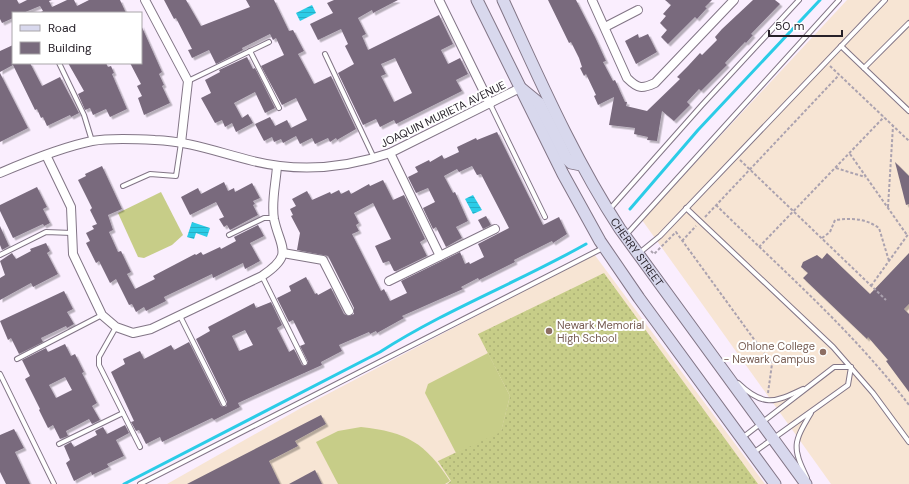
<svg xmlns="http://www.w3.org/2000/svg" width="909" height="484" viewBox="0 0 909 484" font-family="'DM Sans',sans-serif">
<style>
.education{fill:#f7e5d4}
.grass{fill:url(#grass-dots)}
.pitch{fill:#c7cd88}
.water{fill:url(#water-rules)}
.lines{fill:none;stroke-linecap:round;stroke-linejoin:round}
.stream{stroke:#2bcce7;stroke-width:3}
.building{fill:#796b7d;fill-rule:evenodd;filter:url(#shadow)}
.lane-casing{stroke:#827586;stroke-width:6}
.street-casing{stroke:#827586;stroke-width:10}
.secondary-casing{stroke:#827586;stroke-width:13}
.path{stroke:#aba2af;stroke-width:2;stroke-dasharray:3 2;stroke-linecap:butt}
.lane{stroke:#fff;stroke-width:4}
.street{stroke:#fff;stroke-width:8}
.secondary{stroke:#d8d8ed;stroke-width:11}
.education-dot{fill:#8d6e63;stroke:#fff;stroke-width:1.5}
.labels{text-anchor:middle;stroke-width:4;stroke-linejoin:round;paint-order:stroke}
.street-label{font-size:11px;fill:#272129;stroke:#fff}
.education-label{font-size:11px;fill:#785e54;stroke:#fff;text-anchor:start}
</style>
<defs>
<pattern id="grass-dots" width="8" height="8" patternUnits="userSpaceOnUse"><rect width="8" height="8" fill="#c7cd88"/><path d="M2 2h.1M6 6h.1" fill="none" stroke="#abb075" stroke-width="1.8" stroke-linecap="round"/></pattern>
<pattern id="water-rules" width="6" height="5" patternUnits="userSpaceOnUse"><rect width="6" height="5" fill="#2bcce7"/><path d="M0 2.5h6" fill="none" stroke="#26afc6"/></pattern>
<filter id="shadow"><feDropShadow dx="2.5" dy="2.5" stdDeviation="0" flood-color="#0004"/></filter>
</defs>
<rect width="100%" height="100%" fill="#faeefe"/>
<g class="education">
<polygon points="847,0 909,0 909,484 831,484 642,220"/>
<polygon points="594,254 765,484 167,484 301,408"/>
</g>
<polygon class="grass" points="604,273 758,484 447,484 451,481 438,461 501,431 510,396 478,334"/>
<g class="pitch">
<polygon points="161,192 183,235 172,245 144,258 138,257 118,213"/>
<polygon points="488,353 510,396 501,432 456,453 425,393 428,384"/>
<path d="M361,427C407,432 425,443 450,481L445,484H338L316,442L338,431Z"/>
</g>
<g class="water">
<polygon points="312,5 316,13 300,21 296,13"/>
<polygon points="473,195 482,210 473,214 465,199"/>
<polygon points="192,222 210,228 207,237 196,233 194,239 187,237"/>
</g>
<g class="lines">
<g class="stream">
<polyline points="630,209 698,130 820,0"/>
<path d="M124,484L380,352C445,310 519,282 586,244"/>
</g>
</g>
<g class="building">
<polygon points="0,0 17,0 19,4 27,0 52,0 49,1 52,7 67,0 74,0 77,6 89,0 120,0 126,13 39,13 43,11 40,6 23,13 13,13 13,18 2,23 0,19"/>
<polygon points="164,0 186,0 201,26 250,7 246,0 274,0 289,31 293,30 304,51 298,54 314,84 331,76 356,129 337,140 336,138 330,142 328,138 315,144 312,138 300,144 296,136 283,143 281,139 274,142 272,137 264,141 255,124 270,117 275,126 287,120 291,128 307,120 296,98 282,105 261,66 284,55 276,38 273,40 270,34 242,48 243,50 216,64 209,50 192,58 188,50 192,49 176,18 174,19"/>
<path d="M334,0H398L373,13L372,10L358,18L366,34L362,36L368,50L439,15L453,44L441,50L448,64L460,58L468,74L456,80L462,91L396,124L394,120L380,127L376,119L363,125L338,73L354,64L345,46L348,44L341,29L318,40L310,24L333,13L327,3ZM395,58L412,93L394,102L381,76L386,74L381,64Z"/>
<polygon points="548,0 576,0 595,37 606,61 603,62 613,81 615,80 625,102 627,102 626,106 647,111 680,79 677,77 688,66 700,53 702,55 717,40 715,37 722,29 753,0 775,0 780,4 751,34 753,35 746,43 745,42 725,63 727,65 701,91 699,89 687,102 690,105 674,121 662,111 657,141 647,140 648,137 634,134 635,128 609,125 614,97 598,105 594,96 596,95 586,74 584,76 580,68 582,67 579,58 571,42 569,43"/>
<polygon points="665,0 712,0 705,7 707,8 697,19 695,17 668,44 661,37 667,30 660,23 666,16 663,14 671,5"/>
<polygon points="141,25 162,72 159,74 164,85 162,86 170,103 144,115 138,98 142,96 137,86 141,84 130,63 141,63"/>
<polygon points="638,34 639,38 648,34 657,52 636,64 625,41"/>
<polygon points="13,45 13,63 30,63 42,86 60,77 79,113 71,117 70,115 47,126 43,117 41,118 37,109 35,110 13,65 0,72 0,51"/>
<polygon points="247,57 253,69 255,68 275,108 265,113 255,92 234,103 242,118 248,114 253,123 236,132 232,123 225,127 222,120 215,123 201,98 211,93 205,80 220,72 219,70"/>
<polygon points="68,63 106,63 108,67 111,66 114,73 112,74 127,109 110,117 106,109 93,115 90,108 85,110 78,94 84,91"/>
<polygon points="0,73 28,128 0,142"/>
<path d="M497,132L543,225L559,217L567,234L553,243L552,241L514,260L515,262L479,280L478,278L461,287L463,289L402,316L404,318L377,333L376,331L370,334L369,332L339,345L342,351L321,362L322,365L238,403L240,407L214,420L212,418L162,442L160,437L146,444L139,430L136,431L131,422L134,421L111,372L125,364L123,359L140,351L144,359L171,345L174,350L189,342L221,406L224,407L227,406V402L196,339L210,331L208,327L254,303L256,308L271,302L282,325L277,328L289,352L294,349L302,365L305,366L308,362L300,346L305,344L293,320L289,322L277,298L291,291L289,286L306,277L315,294L317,293L318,295L331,288L344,314L349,316L354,314V308L328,256L297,250L300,233L291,216L293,215L290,209L296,206L292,199L307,191L312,200L330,192L331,194L339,190L341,194L349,190L351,194L369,184L370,186L383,180L393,200L404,195L425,239L420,242L427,256L396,271H394L389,261L383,263L375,246L391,239L373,203L354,213L359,223L356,225L359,231L352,234L381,291L384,289L390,301L407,293L401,281L460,252L465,264L469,262L470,264L484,257L478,244L509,228L481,174L477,175L472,166L459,172L457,169L444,176L453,193L455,192L468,221L456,227L462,238L446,247L436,227L433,229L423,208L435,202L428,188L416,193L408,177L418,172L415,167L429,160L430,162L442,155L444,159L459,152L457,147L476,138L477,140ZM245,330L253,345L239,351L232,336Z"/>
<polygon points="895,162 909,176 909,204 906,205"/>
<polygon points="102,166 122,209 108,215 113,230 109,232 118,252 121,251 131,272 127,274 135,289 155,279 153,276 195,254 196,255 201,252 203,255 220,247 221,249 236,241 234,237 258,225 264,236 250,243 260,261 245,269 243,263 213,278 212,274 164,297 166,301 146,311 144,307 136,312 132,304 129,305 116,279 110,283 99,261 96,263 86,243 90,241 86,233 94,229 92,226 97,224 90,210 92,208 78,180 86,176 85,174"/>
<polygon points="224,182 228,191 234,188 235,192 252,183 260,198 253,201 255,204 253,205 258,215 230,230 227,225 224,227 219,219 224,217 216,202 190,215 181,197 198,188 201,194"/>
<polygon points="37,187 47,207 43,209 50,223 44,226 43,224 13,238 0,211 0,205"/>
<polygon points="486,216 491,225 483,229 478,220"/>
<polygon points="0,226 9,246 2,250 0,245"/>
<polygon points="46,243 50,251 47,253 58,274 33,287 31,283 0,300 0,278 5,275 0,261 12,253 16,259 31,251 30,249"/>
<polygon points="827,253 870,294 909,253 909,304 904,309 909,314 909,392 886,361 888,360 868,337 867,339 803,278 808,273 801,267 803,262 817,255 822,259"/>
<polygon points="64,291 73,309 67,312 74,324 67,328 66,326 41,338 43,342 19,354 11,338 8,340 0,321"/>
<path d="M65,344L71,356L75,354L84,372L82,373L97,403L92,406L100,420L92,424L89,419L66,431L68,436L60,439L53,425L48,428L39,410L40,409L25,379L30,376L22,360L46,348L48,352ZM65,377L72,390L56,398L49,385Z"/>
<polygon points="321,415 326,424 295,441 298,446 269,461 280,484 187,484"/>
<polygon points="125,425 129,433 116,440 124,456 107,464 109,467 92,475 91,472 74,481 66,463 70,460 64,446 71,442 74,447 97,435 95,431 103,427 107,434"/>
<polygon points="14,429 24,448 15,452 30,484 6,484 0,472 0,435"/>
<polygon points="315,470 322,484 289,484"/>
</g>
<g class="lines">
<defs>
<g id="lane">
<polyline points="841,46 909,111"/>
<polyline points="250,51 279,108"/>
<polyline points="325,54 374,158"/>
<polyline points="59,63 84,115 92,141"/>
<polyline points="864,68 909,23"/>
<polyline points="188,81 269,42"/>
<polyline points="490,104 545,217"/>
<polyline points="123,186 150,174 176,176 181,143"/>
<polyline points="686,208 833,347 873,393 909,442"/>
<polyline points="609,210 702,105 799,0"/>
<polyline points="229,235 264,218 274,218"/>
<polyline points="626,235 839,0"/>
<polyline points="638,254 660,236 885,0"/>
<polyline points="0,255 46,232 72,233"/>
<polyline points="262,276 305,363"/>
<polyline points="180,316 224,404"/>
<polyline points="116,327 99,357 99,365 140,447"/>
<polyline points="17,359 102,315"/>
<polyline points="0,374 54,484"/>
<path d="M738,383C763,407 774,403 803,389"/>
<polyline points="742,438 834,367 851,367"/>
<polyline points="59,444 123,413"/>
<polyline points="753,453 848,385 851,367"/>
<path d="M807,478C792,447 793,443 811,413"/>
<polyline points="140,484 603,248"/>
</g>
<g id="street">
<polyline points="145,0 188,81 181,143"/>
<polyline points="439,0 490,104"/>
<path d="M592,0L627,78C638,89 642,89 655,83L734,0"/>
<polyline points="605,27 638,10"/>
<polyline points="390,153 440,256"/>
<path d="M46,155L71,207L73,254L102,315L116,327L133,333L151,329L262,276C295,254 280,248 274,219C271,202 276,183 277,166"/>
<path d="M0,173C28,161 62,147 92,141C108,138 138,139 155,140C189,141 220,153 253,161C298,172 346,168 390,153L520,88"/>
<polyline points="283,253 323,260 349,311"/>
<polyline points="389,281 495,229"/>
</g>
<g id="secondary">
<polyline points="477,0 563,174 600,241 639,298 775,484"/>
<path id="s1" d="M503,0C539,78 573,157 620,229L806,484"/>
<polyline points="522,89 539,103 567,159 571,163 581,165"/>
</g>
</defs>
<use href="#lane" class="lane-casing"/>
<use href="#street" class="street-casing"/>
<use href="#secondary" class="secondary-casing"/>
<g class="path">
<polyline points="830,66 909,141"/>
<polyline points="850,154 907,235"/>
<polyline points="740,160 886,300"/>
<polyline points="836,168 865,177"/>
<path d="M716,205C782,270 853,331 909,405"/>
<polyline points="888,207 893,126"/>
<polyline points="705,217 839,75"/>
<path d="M822,238L830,232L835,220C851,218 865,218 879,228L889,261"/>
<polyline points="682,241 696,226"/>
<polyline points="759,247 884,117"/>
<polyline points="651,251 654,254 676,232 772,364 768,393"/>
<polyline points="871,286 909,233"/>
</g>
<use href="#lane" class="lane"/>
<use href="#street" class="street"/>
<use href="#secondary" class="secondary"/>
</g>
<g class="education-dot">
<circle cx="549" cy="331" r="4"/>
<circle cx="823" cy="352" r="4"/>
</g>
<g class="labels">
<g class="street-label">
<text transform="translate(443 114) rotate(-26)" y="4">JOAQUIN MURIETA AVENUE</text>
<text dy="4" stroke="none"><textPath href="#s1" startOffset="286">CHERRY STREET</textPath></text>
</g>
<g class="education-label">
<text x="557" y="329">Newark Memorial<tspan x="557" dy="13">High School</tspan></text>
<text x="815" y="350" text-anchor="end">Ohlone College<tspan x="815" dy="13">- Newark Campus</tspan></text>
</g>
</g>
<rect x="12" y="12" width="130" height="52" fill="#ffffff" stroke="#a9a6a9"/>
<rect x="20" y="25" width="20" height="6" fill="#d8d8ed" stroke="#a9a6a9"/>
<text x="48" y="32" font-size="12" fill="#272129">Road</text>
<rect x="20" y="42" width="20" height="12" fill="#796b7d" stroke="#a9a6a9"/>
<text x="48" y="52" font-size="12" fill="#272129">Building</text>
<path d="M769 30v6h73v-6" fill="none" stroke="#272129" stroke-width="2"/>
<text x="775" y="30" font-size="12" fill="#272129" stroke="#ffffff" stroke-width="3" paint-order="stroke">50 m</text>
</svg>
